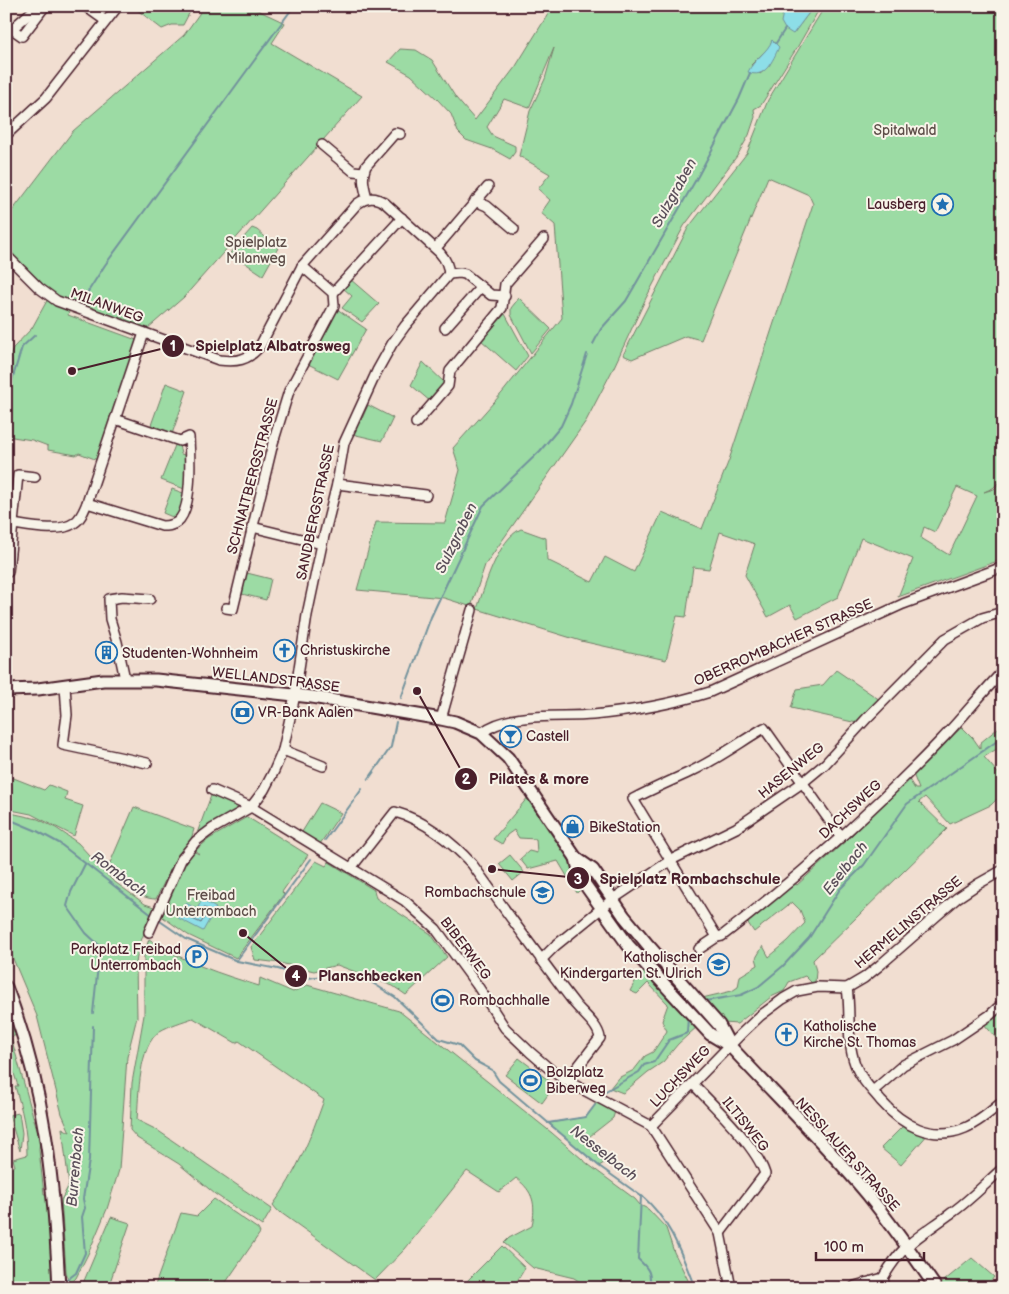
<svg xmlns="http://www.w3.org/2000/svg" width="1009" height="1294" viewBox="0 0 1009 1294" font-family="'Balsamiq Sans',sans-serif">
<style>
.green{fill:#9cdba4;stroke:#737d68;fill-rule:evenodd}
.water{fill:#8ddee8;stroke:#72929c}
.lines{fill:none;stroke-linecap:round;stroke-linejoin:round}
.shore{stroke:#656b77;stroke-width:1}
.stream{stroke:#72929c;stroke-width:2}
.minor-casing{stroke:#4a1f2b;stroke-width:12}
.major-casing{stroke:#4a1f2b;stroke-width:15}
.minor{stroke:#f7f3e8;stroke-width:9}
.major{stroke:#f7f3e8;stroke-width:11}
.labels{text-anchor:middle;stroke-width:4;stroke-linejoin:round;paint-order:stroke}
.park-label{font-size:14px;fill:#5e4e49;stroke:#f7f3e8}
.poi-label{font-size:14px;fill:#4a1f2b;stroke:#f7f3e8;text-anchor:start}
.street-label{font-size:14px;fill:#4a1f2b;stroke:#f7f3e8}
.water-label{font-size:15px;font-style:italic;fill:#5b4f5a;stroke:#f7f3e8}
.leader{fill:none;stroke:#4a1f2b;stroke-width:2}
.callout-dot{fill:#4a1f2b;stroke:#f7f3e8;stroke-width:2}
.mark-label{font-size:15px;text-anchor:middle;font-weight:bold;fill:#fff}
.callout-label{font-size:15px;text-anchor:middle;font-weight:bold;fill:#4a1f2b;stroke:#f7f3e8;stroke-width:4;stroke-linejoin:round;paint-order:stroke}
</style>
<rect width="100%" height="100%" fill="#f1ded1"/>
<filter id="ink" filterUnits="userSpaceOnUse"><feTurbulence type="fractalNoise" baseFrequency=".02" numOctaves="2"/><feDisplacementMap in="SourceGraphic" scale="10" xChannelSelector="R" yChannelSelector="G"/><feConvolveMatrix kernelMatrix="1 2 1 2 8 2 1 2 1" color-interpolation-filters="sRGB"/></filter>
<g filter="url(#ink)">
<g class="green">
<polygon points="132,6 193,6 183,25 172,25 162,29"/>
<polygon points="202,6 249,6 285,23 272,43 362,96 184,297 147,329 96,313 54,295 6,248 6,219 73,131 184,35 199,14"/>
<path d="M553,6H787L783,13L793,34L814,6H821L798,46L761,105L754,109L755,117L749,135L737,156L684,226L646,298L613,369L586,421L485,565L472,604L469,606L444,598L357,590L376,522L445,523L460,470L453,448L502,393L562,318L555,225L541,213L550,200L538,189L550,174L519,156L530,111L545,79L554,48L529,108L504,99L487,127L493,136L515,146V152L510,159L492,149L466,140L458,132L451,114L437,99L411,75L388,62L400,49L416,50L432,60L456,98L475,120L516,66ZM772,40C773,57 775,63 760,74L751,65L770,46Z"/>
<path d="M825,6H1003V478L993,488L984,492L994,489L1003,479V559L898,597L913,559L861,538L838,597L797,618L790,605L768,617L745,575L755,544L720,532L709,569L693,567L686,617L677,616L666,660L581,641L477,609C485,586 498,539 521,529L546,538L547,560L592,582L605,557L634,572L662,512L702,529L729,460L813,204L809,195L768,177L701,340L686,336L632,359L623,355L688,228L747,153L768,100ZM957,487L977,496L949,555L921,538L924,527L935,532Z"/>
<polygon points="252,228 257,230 278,248 263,275 230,253"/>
<polygon points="350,279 379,304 362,322 342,308 352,296 343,288"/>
<polygon points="49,297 71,306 68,315 142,342 100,461 79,453 76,455 48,450 48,446 32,440 6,436 6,368 13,348 32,328"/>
<polygon points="519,298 551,329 531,353 511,315 511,308"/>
<polygon points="337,309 366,329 338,379 308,364"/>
<polygon points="505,314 528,356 516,371 481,340"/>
<polygon points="423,362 446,384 431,402 411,385"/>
<polygon points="166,383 187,391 172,434 150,428"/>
<polygon points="368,405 393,418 382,441 352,434 359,421 361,421"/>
<polygon points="176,443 179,445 181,454 188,456 187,490 161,480"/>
<polygon points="172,489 186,494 177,519 163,513"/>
<polygon points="243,572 271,579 266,600 238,593"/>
<polygon points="836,670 880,700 857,723 791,708 797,689 823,685"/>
<polygon points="1003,724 1003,745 984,757 1003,779 1003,793 991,805 950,824 925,797 919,802 947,829 813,960 816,971 815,983 813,984 805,976 789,982 784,991 771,997 737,1024 724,1023 702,998 732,991 738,987 740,976 758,965 756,958 763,946 769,957 788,941 805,923 800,910 792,902 754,932 746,920 794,883 797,885 849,838 908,778 915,789 919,789 913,774 962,727 973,738 980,748 980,743"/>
<polygon points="6,775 44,790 49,785 67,792 65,800 83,806 74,836 31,814 6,809"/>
<polygon points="212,793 246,807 196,836"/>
<polygon points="529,796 575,860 584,886 577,893 558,861 528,869 520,859 529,851 537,853 536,839 519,838 514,830 507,835 502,844 493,839"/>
<polygon points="320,803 341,813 320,844 302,832"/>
<path d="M134,807L194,829L191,840L178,854L156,899C137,899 121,881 107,870Z"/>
<polygon points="6,812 38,819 56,828 78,843 112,880 145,904 154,907 154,912 149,920 138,949 136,964 137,1017 127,1057 119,1170 107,1209 88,1254 76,1278 69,1285 66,1271 61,1200 69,1185 62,1128 70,1132 62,1114 37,1016 6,942"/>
<polygon points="247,817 308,855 282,892 284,894 236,958 188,935 160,915 191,850 199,854 196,850 209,839"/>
<polygon points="510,855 524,872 513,881 499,864"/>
<polygon points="316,861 326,866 329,862 374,890 376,898 431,934 447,957 406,995 393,986 337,965 314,971 280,963 255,960 251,947"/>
<path d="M149,939C182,962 221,974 259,986L260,978L293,992L307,985L399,1011L552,1133L589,1165L635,1199L640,1205L648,1209L666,1228L674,1252L692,1288H589L574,1278L533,1268L504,1243L509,1238L532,1226C536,1204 534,1192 516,1178L499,1192L467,1171L405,1249L375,1280L277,1210L273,1205C296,1174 311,1137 324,1100L239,1041L236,1043L193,1018C184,1021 168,1026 160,1031C138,1046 139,1095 137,1120L157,1130L272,1209L262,1226L215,1194L179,1164L137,1138L130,1130L132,1083L144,1015V954Z"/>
<polygon points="646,970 698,1026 678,1044 663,1062 648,1072 623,1093 610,1088 618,1078 634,1070 645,1056 653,1052 667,1031 662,1021 668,1004 648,983 637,994 630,991 638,976"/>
<path d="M6,1005L17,1035L11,1037L40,1141L39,1150L44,1194H47L55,1288H6V1169L15,1166L13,1159L27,1155C27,1130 22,1110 15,1086H18L8,1055L6,1056Z"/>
<polygon points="1003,1007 1003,1046 983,1023"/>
<polygon points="519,1058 555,1085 542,1103 505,1075"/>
<polygon points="598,1098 616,1108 613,1118 585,1140 604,1163 599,1166 548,1123 586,1117 595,1105"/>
<polygon points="19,1113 22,1133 20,1151 9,1115"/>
<polygon points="904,1125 929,1133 901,1165 881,1148"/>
<polygon points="214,1199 258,1229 260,1233 222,1288 154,1288 181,1213 197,1216"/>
<polygon points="111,1217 130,1223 108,1288 81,1288"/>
<polygon points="502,1246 525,1268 513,1288 460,1288"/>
<polygon points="972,1258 994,1277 986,1288 942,1288 939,1285"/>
</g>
<g class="water">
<polygon points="787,6 814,6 793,34 785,29 781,22 783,13"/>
<path d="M772,40L779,47C773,60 765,80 748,72C754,59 768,52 772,40Z"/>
<polygon points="202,900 216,908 203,931 178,918 186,903 197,909"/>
</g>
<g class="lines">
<polygon class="shore" points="204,908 207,909 208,911 201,923 186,916 188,911 197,913"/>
<g class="stream">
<polyline points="776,43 785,29"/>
<polyline points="82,301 105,265 294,6"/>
<polyline points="593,344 601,329 626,301 698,176 739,99 750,73"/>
<polyline points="6,400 22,347 35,335"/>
<polyline points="401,698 431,617 483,506 540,451 561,426 571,404 587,354"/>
<polyline points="368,780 391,747 396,722"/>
<polyline points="6,818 37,831 59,843 153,916"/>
<polyline points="325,840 362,789"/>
<polyline points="85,864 71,892 67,906 86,933 100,946 93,1013"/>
<path d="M157,919L186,939L237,961L278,969L308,978L344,973L371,982L395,997L439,1039L459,1045L475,1061L492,1070L499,1081L599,1166L641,1196L638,1259C649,1269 651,1272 650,1288"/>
<polyline points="237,960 311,859"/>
<polyline points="705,1001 741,995 758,987 783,966 809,938 840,889 864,865 907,804 1003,737"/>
<polyline points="604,1092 639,1072 644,1065 654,1062 669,1040 687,1033 688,1016"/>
<polyline points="548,1123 586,1117 595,1105"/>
<path d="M642,1196C671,1221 681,1253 695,1288"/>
<polyline points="64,1282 76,1273 85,1253 82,1217 85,1208 83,1199 89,1160 93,1026"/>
<polyline points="45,1288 54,1284"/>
</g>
<defs>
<g id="minor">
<polyline points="85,6 106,21"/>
<polyline points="12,29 38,6"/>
<polyline points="6,33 12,29 22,36 45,6"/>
<polyline points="6,135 46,98 118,6"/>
<polyline points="322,145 353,171 364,172"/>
<path d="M367,198C364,186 361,177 366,166L395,133L400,134"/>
<polyline points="475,201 487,206 514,229"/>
<polyline points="436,248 488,187"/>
<path d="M6,255L39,288L57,301L219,360C236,362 248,361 260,346L302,266L357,204C367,197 375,196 385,203L440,253C446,260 448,265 449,274"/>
<polyline points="449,274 460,273 465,274 491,295 505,296"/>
<polyline points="333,293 402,218"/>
<polyline points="445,328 481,287"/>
<polyline points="416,423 448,386 450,371 502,308 505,284 544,239"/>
<polyline points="337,484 426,495"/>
<path d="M87,503L162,526C167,526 172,526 177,522C193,510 190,456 189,437L180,441L115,419"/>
<path d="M6,523C24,525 59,534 74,523C81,519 84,510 87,503L144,333"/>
<polyline points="252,527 322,544"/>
<polyline points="8,572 18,475 35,477"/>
<polyline points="226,608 233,609 273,443 289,391 334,306 333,293 302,266"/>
<polyline points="125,679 117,642 110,619 109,599 122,597 150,599"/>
<polyline points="65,686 67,715 63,745 147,763"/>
<polyline points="441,719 472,610"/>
<path d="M481,733C511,711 557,718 593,715C633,711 672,704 710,692L903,604L1003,567"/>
<polyline points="283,750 323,766"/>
<polyline points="212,790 251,807 405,901 436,929 477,985 505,1028 530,1052 552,1071 567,1081 651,1126 720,1233 731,1288"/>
<path d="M351,868L395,812C424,820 452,842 472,864C506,911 540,959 575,1004C584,1015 598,1025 600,1038L567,1081"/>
<polyline points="149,932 181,860 196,841 212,829 251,807 264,790 274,771 283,750 295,695 307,615 322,544 337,484 344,443 377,371 392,344 405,326 449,274"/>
<path d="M717,937L633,799C652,789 671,781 690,772C716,760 739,743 764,728L841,837"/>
<path d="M699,949L717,937L722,936C800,876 874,810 942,739C963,717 982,693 1003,671"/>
<polyline points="541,960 555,946 613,899 671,860 736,828 802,783 825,764 867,718 945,639 982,618 1003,612"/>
<path d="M847,988C851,1012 846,1040 855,1064C860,1078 871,1089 881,1101C902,1125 932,1142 965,1128C979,1122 992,1111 1003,1101"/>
<path d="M693,1084C713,1105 757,1147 765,1174L720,1233"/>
<polyline points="873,1091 903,1065 953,1040 990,1015 1003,1003"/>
<polyline points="651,1126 741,1034 760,1016 783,999 797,991 818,987 847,988 864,978 879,966 957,898 978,884 1003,870"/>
<polyline points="883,1278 885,1288"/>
<path d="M853,1288L855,1286L883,1278C903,1243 919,1237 950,1214C969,1201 985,1184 1003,1168"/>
</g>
<g id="major">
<polyline points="6,690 38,689 103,680 156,680 312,697 441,719 455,722 481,733 508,758 576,858 593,870 624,916 648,945 719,1025 730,1046"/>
<path d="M576,858L581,879L628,945L710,1034L730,1046C775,1095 825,1143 868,1195C892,1225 914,1256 936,1288"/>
<path d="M6,987C45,1086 54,1182 59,1288"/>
</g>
</defs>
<use href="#minor" class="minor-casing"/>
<use href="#major" class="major-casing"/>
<use href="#minor" class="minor"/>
<use href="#major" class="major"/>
</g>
</g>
<defs>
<symbol id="sight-ring" viewBox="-11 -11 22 22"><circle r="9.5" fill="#f7f3e8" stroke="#1f6fb2" stroke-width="1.5"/><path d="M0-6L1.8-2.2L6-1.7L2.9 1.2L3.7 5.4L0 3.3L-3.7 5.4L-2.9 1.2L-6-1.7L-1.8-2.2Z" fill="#1f6fb2"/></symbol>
<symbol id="church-ring" viewBox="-11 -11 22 22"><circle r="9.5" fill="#f7f3e8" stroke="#1f6fb2" stroke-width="1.5"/><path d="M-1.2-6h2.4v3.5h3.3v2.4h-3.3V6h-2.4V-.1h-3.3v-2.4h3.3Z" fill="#1f6fb2"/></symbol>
<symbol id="building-ring" viewBox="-11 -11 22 22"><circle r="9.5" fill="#f7f3e8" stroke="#1f6fb2" stroke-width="1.5"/><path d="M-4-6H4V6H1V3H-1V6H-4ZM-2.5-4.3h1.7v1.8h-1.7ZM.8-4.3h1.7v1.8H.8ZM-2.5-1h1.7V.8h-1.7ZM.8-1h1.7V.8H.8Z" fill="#1f6fb2"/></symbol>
<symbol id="bank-ring" viewBox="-11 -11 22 22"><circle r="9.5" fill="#f7f3e8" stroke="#1f6fb2" stroke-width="1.5"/><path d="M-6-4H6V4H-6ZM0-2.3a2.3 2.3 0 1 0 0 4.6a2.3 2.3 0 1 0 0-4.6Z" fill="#1f6fb2"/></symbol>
<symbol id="bar-ring" viewBox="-11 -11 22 22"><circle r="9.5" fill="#f7f3e8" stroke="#1f6fb2" stroke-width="1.5"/><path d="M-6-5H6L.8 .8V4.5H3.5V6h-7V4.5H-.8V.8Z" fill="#1f6fb2"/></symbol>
<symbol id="shop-ring" viewBox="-11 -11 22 22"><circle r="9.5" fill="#f7f3e8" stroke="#1f6fb2" stroke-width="1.5"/><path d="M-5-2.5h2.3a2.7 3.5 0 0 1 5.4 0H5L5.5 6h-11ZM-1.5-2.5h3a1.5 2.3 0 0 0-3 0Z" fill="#1f6fb2"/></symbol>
<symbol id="school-ring" viewBox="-11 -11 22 22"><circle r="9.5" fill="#f7f3e8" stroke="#1f6fb2" stroke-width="1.5"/><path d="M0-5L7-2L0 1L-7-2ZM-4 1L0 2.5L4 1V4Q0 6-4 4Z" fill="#1f6fb2"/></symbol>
<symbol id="parking-ring" viewBox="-11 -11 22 22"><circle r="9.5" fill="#f7f3e8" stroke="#1f6fb2" stroke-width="1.5"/><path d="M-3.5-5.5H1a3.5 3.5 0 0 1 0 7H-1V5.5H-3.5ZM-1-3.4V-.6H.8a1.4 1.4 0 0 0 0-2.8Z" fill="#1f6fb2"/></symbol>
<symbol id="stadium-ring" viewBox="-11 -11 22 22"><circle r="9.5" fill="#f7f3e8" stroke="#1f6fb2" stroke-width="1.5"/><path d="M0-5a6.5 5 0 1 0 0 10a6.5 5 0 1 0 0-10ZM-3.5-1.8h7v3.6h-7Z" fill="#1f6fb2"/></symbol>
</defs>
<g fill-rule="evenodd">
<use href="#sight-ring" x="930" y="192" width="25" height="25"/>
<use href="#church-ring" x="272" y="638" width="25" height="25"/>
<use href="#building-ring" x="94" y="640" width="25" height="25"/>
<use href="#bank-ring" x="230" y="700" width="25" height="25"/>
<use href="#bar-ring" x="498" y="724" width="25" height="25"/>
<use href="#shop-ring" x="560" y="814" width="25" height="25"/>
<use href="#school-ring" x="530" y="880" width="25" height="25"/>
<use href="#parking-ring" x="184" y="944" width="25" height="25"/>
<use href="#school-ring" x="706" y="952" width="25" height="25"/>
<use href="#stadium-ring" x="430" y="988" width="25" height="25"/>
<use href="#church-ring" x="774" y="1022" width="25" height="25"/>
<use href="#stadium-ring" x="518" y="1068" width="25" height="25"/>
</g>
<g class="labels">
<g class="park-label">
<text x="905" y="135">Spitalwald</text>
<text x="256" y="247">Spielplatz<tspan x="256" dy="16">Milanweg</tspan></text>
<text x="211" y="900">Freibad<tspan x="211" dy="16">Unterrombach</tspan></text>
</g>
<g class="poi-label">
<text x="926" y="209" text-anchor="end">Lausberg</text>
<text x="300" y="655">Christuskirche</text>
<text x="122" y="658">Studenten-Wohnheim</text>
<text x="258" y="717">VR-Bank Aalen</text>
<text x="526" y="741">Castell</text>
<text x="589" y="832">BikeStation</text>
<text x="526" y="897" text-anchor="end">Rombachschule</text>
<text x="181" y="954" text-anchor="end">Parkplatz Freibad<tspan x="181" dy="16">Unterrombach</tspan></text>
<text x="702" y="962" text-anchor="end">Katholischer<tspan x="702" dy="16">Kindergarten St. Ulrich</tspan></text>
<text x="459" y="1005">Rombachhalle</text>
<text x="803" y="1031">Katholische<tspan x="803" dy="16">Kirche St. Thomas</tspan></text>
<text x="546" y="1077">Bolzplatz<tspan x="546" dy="16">Biberweg</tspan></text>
</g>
<g class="street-label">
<text transform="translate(107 305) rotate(20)" y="5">MILANWEG</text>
<text transform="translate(252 476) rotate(-75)" y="5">SCHNAITBERGSTRASSE</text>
<text transform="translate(315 512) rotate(-78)" y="5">SANDBERGSTRASSE</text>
<text transform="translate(783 642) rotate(-24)" y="5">OBERROMBACHER STRASSE</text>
<text transform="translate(276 679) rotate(7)" y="5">WELLANDSTRASSE</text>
<text transform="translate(791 770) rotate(-39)" y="5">HASENWEG</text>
<text transform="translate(850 809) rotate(-43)" y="5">DACHSWEG</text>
<text transform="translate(908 922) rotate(-40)" y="5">HERMELINSTRASSE</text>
<text transform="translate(466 948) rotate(53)" y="5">BIBERWEG</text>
<text transform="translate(680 1076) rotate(-46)" y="5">LUCHSWEG</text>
<text transform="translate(746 1124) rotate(51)" y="5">ILTISWEG</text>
<text transform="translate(848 1154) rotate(48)" y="5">NESSLAUER STRASSE</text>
</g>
<g class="water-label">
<text transform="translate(674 193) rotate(-61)" y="5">Sulzgraben</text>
<text transform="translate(456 538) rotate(-64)" y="5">Sulzgraben</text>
<text transform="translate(845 868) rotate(-52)" y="5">Eselbach</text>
<text transform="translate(119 874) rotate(37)" y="5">Rombach</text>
<text transform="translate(604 1153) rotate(38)" y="5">Nesselbach</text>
<text transform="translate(75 1167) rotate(-85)" y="5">Burrenbach</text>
</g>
</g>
<path class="leader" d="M72 371L173 346M417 691L466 779M492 869L578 878M243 933L296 976"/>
<g class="callout-dot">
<circle cx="72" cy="371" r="5"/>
<circle cx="417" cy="691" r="5"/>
<circle cx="492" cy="869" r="5"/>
<circle cx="243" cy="933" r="5"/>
<circle cx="173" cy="346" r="12"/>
<circle cx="466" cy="779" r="12"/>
<circle cx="578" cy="878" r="12"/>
<circle cx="296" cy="976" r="12"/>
</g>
<g class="mark-label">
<text x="173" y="351">1</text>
<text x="466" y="784">2</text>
<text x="578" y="884">3</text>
<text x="296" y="981">4</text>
</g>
<g class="callout-label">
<text x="273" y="351">Spielplatz Albatrosweg</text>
<text x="539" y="784">Pilates &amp; more</text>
<text x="690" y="884">Spielplatz Rombachschule</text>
<text x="370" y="981">Planschbecken</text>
</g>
<rect width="1009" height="1294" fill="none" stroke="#f7f3e8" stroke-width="25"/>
<rect x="12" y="12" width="984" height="1269" fill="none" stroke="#4a1f2b" stroke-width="2" filter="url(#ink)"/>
<path d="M816 1252v8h108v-8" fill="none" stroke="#4a1f2b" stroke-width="2.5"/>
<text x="824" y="1252" font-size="15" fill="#4a1f2b" stroke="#f7f3e8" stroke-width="4" paint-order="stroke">100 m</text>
</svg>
